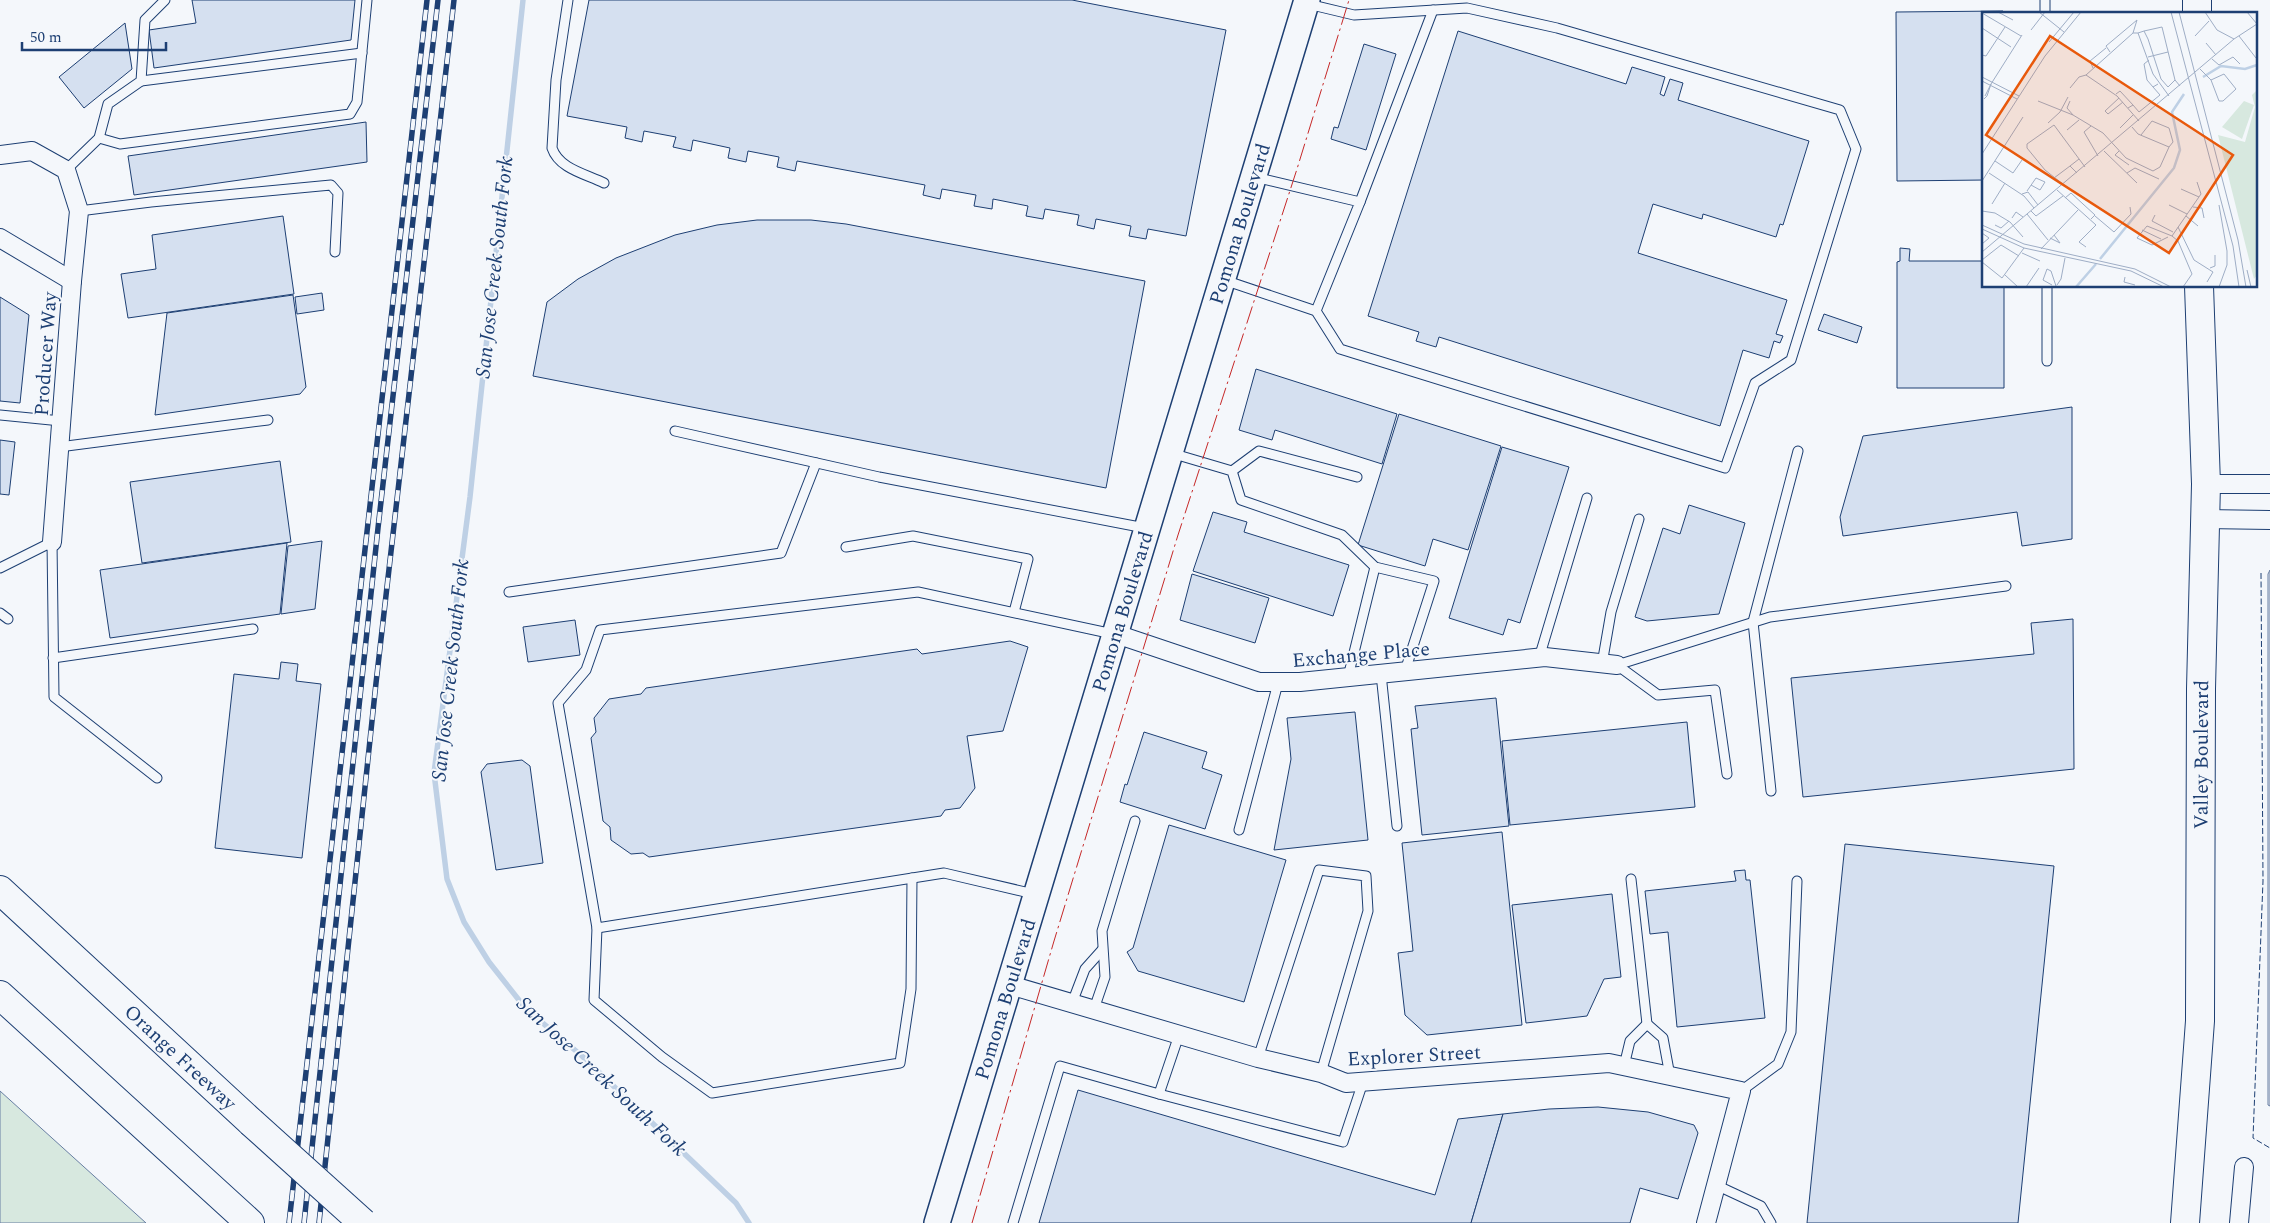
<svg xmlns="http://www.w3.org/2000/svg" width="2270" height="1223" viewBox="0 0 2270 1223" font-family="Spectral,serif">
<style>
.green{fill:#d7e8df;stroke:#687fa3}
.parking{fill:#e3e8f0;stroke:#687fa3}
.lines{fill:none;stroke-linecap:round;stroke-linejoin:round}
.stream{stroke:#bed0e5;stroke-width:5.5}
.building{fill:#d5e0f0;stroke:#1d3f73}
.lane-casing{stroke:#1d3f73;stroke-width:11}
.street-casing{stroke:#1d3f73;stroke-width:20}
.secondary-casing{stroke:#1d3f73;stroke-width:28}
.primary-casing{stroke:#1d3f73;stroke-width:30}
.highway-casing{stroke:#1d3f73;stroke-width:30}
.lane{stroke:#f4f7fb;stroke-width:9}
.street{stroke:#f4f7fb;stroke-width:18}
.secondary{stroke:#f4f7fb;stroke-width:25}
.primary{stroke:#f4f7fb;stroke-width:28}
.highway{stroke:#f4f7fb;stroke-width:28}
.rail-casing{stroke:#1d3f73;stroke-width:5.5}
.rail{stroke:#f4f7fb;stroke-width:4;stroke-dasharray:11;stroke-linecap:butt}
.highway-bridge-casing{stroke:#1d3f73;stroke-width:30;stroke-linecap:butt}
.highway-bridge{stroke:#f4f7fb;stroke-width:28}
.fence{stroke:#1d3f73;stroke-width:1;stroke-dasharray:6 2.5;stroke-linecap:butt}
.power{stroke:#c62828;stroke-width:1;stroke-dasharray:18 4 2.5 4;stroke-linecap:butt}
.labels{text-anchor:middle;stroke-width:4;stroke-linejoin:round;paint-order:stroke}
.street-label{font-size:20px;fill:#1d3f73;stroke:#f4f7fb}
.water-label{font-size:21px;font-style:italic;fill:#1d3f73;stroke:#f4f7fb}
.inset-river{fill:none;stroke:#bed0e5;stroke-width:2.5}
.inset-road{fill:none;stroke:#9eadc5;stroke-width:1}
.view{fill:#e8590c;fill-opacity:0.15;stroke:#e8590c;stroke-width:2.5}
.inset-edge{fill:none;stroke:#1d3f73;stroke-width:2.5}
</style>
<rect width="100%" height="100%" fill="#f4f7fb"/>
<polygon class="green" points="0,1091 146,1223 0,1223"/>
<polygon class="parking" points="2270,570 2270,1106 2268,1105 2268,574"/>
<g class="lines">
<polyline class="stream" points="523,0 470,497 434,773 447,879 464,922 489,962 526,1009 582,1056 736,1203 749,1223"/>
</g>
<g class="building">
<polygon points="192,0 355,0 351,40 154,68 149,30 196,23"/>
<polygon points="589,0 1072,0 1226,30 1186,236 1148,229 1146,239 1129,236 1131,226 1096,219 1094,229 1077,225 1079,215 1045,209 1043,219 1026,216 1028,206 993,199 992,209 974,206 976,195 942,189 940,199 923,195 925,185 797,161 795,171 777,167 779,157 748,151 746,162 728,158 730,148 693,140 691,151 673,147 676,137 644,131 642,142 625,138 627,127 567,116"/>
<polygon points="2003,11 2003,14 1984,14 1984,180 1897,181 1896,12"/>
<polygon points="125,23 132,69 84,108 59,77"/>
<polygon points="1458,31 1626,84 1632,67 1665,77 1660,94 1664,96 1670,79 1683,83 1678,100 1809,141 1783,225 1780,224 1776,237 1703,214 1702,219 1653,204 1638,253 1787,300 1776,334 1783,336 1780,343 1774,341 1769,358 1743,350 1720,426 1439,337 1436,347 1416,341 1419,332 1368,316"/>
<polygon points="1364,44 1396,54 1366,150 1331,139 1334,127 1338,128"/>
<polygon points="366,122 367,162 134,195 128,156"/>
<polygon points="283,216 294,294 128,318 121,274 156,269 152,235"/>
<polygon points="757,220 811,220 846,224 1145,281 1106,488 533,376 547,302 578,279 616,258 675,235 717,225"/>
<polygon points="1900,248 1910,249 1909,261 1984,261 1984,286 2004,286 2004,388 1897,388 1897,262 1900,261"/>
<polygon points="322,293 324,310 297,314 295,297"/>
<polygon points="293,295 306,387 300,394 155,415 167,313"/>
<polygon points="0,297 29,315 20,403 0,401"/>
<polygon points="1824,314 1862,327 1857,343 1818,330"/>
<polygon points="1256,369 1397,414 1382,464 1275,430 1272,440 1239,430"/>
<polygon points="2072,407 2072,539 2022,546 2017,512 1843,536 1840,517 1863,436"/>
<polygon points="1399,414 1501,446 1468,550 1433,539 1425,566 1358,545"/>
<polygon points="0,440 15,442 9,495 0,494"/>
<polygon points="1502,447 1569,467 1520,623 1508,619 1503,635 1449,618"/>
<polygon points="280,461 291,542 142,563 130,482"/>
<polygon points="1689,505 1745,523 1719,614 1647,621 1635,617 1663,528 1680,534"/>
<polygon points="1213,512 1247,522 1244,532 1349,565 1333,616 1193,571"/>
<polygon points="322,541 315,609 281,614 288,546"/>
<polygon points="287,543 280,614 110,638 100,570"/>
<polygon points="1192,574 1269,598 1255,643 1180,620"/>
<polygon points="2073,619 2074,769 1803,797 1791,678 2034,654 2031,623"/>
<polygon points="575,620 580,655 528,662 523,627"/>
<polygon points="1010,641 1028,647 1003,731 967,736 975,788 960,808 945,810 941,816 649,857 643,853 631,854 611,840 610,827 603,821 591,738 596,732 594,718 609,699 641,694 646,688 917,649 922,654"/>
<polygon points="281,662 298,664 296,681 321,684 302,858 215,848 234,674 279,679"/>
<polygon points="1496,698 1509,826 1422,835 1411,729 1418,728 1415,706"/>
<polygon points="1355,712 1368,840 1274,850 1291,759 1287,718"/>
<polygon points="1687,722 1695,807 1510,825 1502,741"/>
<polygon points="1144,732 1207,752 1202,768 1222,775 1205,829 1120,802 1125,784 1127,785"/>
<polygon points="522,760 530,766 543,863 496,870 481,772 487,764"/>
<polygon points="1169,825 1286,860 1244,1002 1138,971 1127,952 1133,948"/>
<polygon points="1502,832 1522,1025 1427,1035 1405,1015 1398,953 1413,951 1402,843"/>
<polygon points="1845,844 2054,866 2018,1223 1807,1223"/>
<polygon points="1745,870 1746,880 1750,880 1765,1018 1677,1027 1668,932 1650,934 1645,891 1736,881 1734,871"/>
<polygon points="1612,894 1621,977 1604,979 1587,1016 1526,1023 1512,905"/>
<polygon points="1078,1090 1435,1195 1458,1119 1503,1114 1471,1223 1039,1223"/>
<polygon points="1598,1107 1648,1112 1694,1125 1698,1133 1678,1199 1640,1188 1630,1223 1471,1223 1503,1114 1549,1109"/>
</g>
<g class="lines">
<defs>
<g id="lane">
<path d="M568,0L556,80L552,148C559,169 586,174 604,183"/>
<polyline points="2045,0 2045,14"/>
<polyline points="141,81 362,53"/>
<polyline points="99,138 120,144 350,114 357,102 367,0"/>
<polyline points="66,170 99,138 108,104 141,81 145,20 165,0"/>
<polyline points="1255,177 1360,202 1316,311"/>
<polyline points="1360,202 1433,10"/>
<polyline points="79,211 151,202 331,185 338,193 335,252"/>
<polyline points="1224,280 1316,311 1340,349 1725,468 1755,383 1791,360 1856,149 1840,110 1557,28 1467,8 1354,15 1308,4"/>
<polyline points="2047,286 2047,361"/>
<polyline points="0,415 61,421"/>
<polyline points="675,431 879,477 1145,528"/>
<polyline points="59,447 268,420"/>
<polyline points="1171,453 1232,471 1241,500 1342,535 1375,567 1434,581 1405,671"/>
<polyline points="1232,471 1259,451 1357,477"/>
<polyline points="846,547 913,536 1028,559 1014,612"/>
<polyline points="0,568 52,542 54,697 157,778"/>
<polyline points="509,592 781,553 816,463"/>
<polyline points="0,613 8,619"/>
<polyline points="53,658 253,629"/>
<polyline points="1539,658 1587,498"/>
<polyline points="1602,664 1611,612 1639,519"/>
<polyline points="1617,665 1770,617 2006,586"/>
<polyline points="1617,665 1658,695 1715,690 1727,774"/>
<polyline points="1381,674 1397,826"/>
<polyline points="1348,677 1375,567"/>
<polyline points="1771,791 1753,622 1798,451"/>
<polyline points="1239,830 1278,683"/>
<polyline points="1631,879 1647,1024"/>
<polyline points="1034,894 944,873 597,928 558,703 586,670 600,630 918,592 1113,634"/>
<polyline points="597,928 594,1000 662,1057 712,1093 900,1063 911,989 912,878"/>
<polyline points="1072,1003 1085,969 1102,950"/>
<polyline points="1094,1009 1105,977 1102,931 1135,821"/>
<polyline points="1258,1058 1319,870 1366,876 1368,911 1321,1073"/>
<polyline points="1624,1066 1630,1041 1647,1024 1663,1038 1670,1076"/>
<polyline points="1741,1091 1778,1064 1791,1032 1797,881"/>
<polyline points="1159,1094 1343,1142 1363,1082"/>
<polyline points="1716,1185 1761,1206 1771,1223"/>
<polyline points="1013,1223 1060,1066 1159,1094 1179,1035"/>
</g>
<g id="street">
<polyline points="0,155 32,151 66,170 79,211 72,281 52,542"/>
<polyline points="0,238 72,281"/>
<polyline points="2206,484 2270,484"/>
<polyline points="2205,519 2270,520"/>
<polyline points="1116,634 1259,682 1300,682 1545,657 1617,665"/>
<polyline points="1010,985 1258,1058 1321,1073 1346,1083 1609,1063 1741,1091 1706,1223"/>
<polyline points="2239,1223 2244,1167"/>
</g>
<g id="secondary">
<path id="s1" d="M937,1223L1307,0"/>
</g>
<g id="primary">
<polyline points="2197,0 2197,14"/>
<path id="s2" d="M2185,1223L2200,1021L2201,689L2206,484L2199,286"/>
</g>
<g id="highway">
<path id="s3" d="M0,890L251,1122"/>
<polyline points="0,995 250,1223"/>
</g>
</defs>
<use href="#lane" class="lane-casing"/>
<use href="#street" class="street-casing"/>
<use href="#secondary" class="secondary-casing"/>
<use href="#primary" class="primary-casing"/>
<use href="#highway" class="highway-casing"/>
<use href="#lane" class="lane"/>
<use href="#street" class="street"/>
<use href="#secondary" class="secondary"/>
<use href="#primary" class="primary"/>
<use href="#highway" class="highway"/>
<defs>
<g id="rail">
<polyline points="289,1223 427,0"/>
<polyline points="304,1223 378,528 438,0"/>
<polyline points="319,1223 376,683 454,0"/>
</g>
</defs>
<use href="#rail" class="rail-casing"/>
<use href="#rail" class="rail"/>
<defs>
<polyline id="highway-bridge" points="251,1122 363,1223"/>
</defs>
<use href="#highway-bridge" class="highway-bridge-casing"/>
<use href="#highway-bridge" class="highway-bridge"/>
<polyline class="fence" points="2261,573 2263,881 2253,1138 2270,1148"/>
<polyline class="power" points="972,1223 1054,941 1178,535 1297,169 1349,0"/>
</g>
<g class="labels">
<g class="street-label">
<text dy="7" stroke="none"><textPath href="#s1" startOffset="1044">Pomona Boulevard</textPath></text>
<text transform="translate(45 354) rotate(-86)" y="7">Producer Way</text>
<text dy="7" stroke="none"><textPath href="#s1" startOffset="639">Pomona Boulevard</textPath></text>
<text transform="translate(1361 654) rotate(-5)" y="7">Exchange Place</text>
<text dy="7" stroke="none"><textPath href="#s2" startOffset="469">Valley Boulevard</textPath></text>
<text dy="7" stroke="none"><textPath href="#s1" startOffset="234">Pomona Boulevard</textPath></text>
<text transform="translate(1414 1055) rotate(-3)" y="7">Explorer Street</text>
<text dy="7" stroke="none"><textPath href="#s3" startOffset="246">Orange Freeway</textPath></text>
</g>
<g class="water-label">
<text transform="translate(494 267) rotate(-84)" y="7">San Jose Creek South Fork</text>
<text transform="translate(450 670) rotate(-84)" y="7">San Jose Creek South Fork</text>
<text transform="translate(602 1076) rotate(43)" y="7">San Jose Creek South Fork</text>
</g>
</g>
<g transform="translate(1982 12)">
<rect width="275" height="275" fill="#f4f7fb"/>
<path d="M275,78V263L272,267L236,123L263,130L273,95L270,83ZM262,89L272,93L260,127L240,115Z" fill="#d7e8df"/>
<path class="inset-river" d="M221,65L239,54L263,57L275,53M118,247L192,156L198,138L190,100L202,82M94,275L114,252"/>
<path class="inset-road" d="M16,0L31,8M57,0L82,20M189,0L251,234L257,275M197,0L256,228L264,275M223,0L235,18L252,27M265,0L275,12M0,1L39,24M0,16L29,35M49,18L63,0M162,19L180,15L193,68M151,21H156L171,62L187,84M156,21L162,19L166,27L179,67L186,75L193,68L198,74M213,24L227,9M257,24L274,46M67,30L92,0M224,31L234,43M0,43L4,44L23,15M166,45L186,40M230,47L237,53L251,45L258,52M167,48L162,52L165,68L171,75M111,56L108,49L124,36M218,57L229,68L242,62L254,77L241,89H237L229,68M104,63L135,84L157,109M0,65L37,84M0,69L35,87M9,72L40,23M88,76L97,65L104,63L151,21L155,8L124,34L128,40M134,82L138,79L151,93M137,86L123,99L126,102L141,90M2,87L5,84L9,72L3,84M56,89L91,103M88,89L85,96L91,103L121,121L144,146L171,159L178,155L187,135L156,122L150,115M146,96L151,93L157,100L178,83L171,75L176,72M66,111L78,100L86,85M109,114L102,120L116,144M138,116L151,103M85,118L97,108M159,123L170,109L187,116L191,130L187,135M122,139L155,171M137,139L133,143L147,153M0,142L63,44L99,0M13,149L31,161L40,148M7,161L42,184L52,196M95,161L88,154L97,147M145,161L153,156L177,167M72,166L88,154M0,169L41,105M82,173L63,158L45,136V132L72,113L103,155M199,177L217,185M75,178L114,213L97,230L104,235M45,179L54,166L63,170L58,178L49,173M40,182L46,180L56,193M83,186L89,181L113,203L109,207M10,192L23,171M187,193L205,202M237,193L245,239V253L237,275M211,195L220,196L222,206M0,199L13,201L28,210L41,225M49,199L54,204L81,184M45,202L66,228M173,203L170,209L191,220M113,204L132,220L149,202L148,195M204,204L216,214M30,206L34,200L41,205M0,213L42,232L153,257L189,275M13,213L19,216L27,209M196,215L212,248L231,260L225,270M0,217L42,236L149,259L182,275M160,218L179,227M0,221L7,226L0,232M190,224L219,182L215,170M190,224L196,229L210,262L201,275M186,225L170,233L155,226L165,214L190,224M68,226L78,231L72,223M59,237L96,198M0,240L252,27L275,12M40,241L58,249M0,248L19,233L37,244M0,250L20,266L42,236M228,256L233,254V243M265,258L269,275M23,263L36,275M143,265L142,270L153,273M70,273L61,268L65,257L69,259L74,274M75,273L79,267L83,246M44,275L57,256"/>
<path class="view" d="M68,24L251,143L187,241L4,123Z"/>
<rect width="275" height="275" class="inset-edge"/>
</g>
<path d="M22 42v8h144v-8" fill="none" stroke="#1d3f73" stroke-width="2.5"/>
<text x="30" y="42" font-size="15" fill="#1d3f73" stroke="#f4f7fb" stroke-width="4" paint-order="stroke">50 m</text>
</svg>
